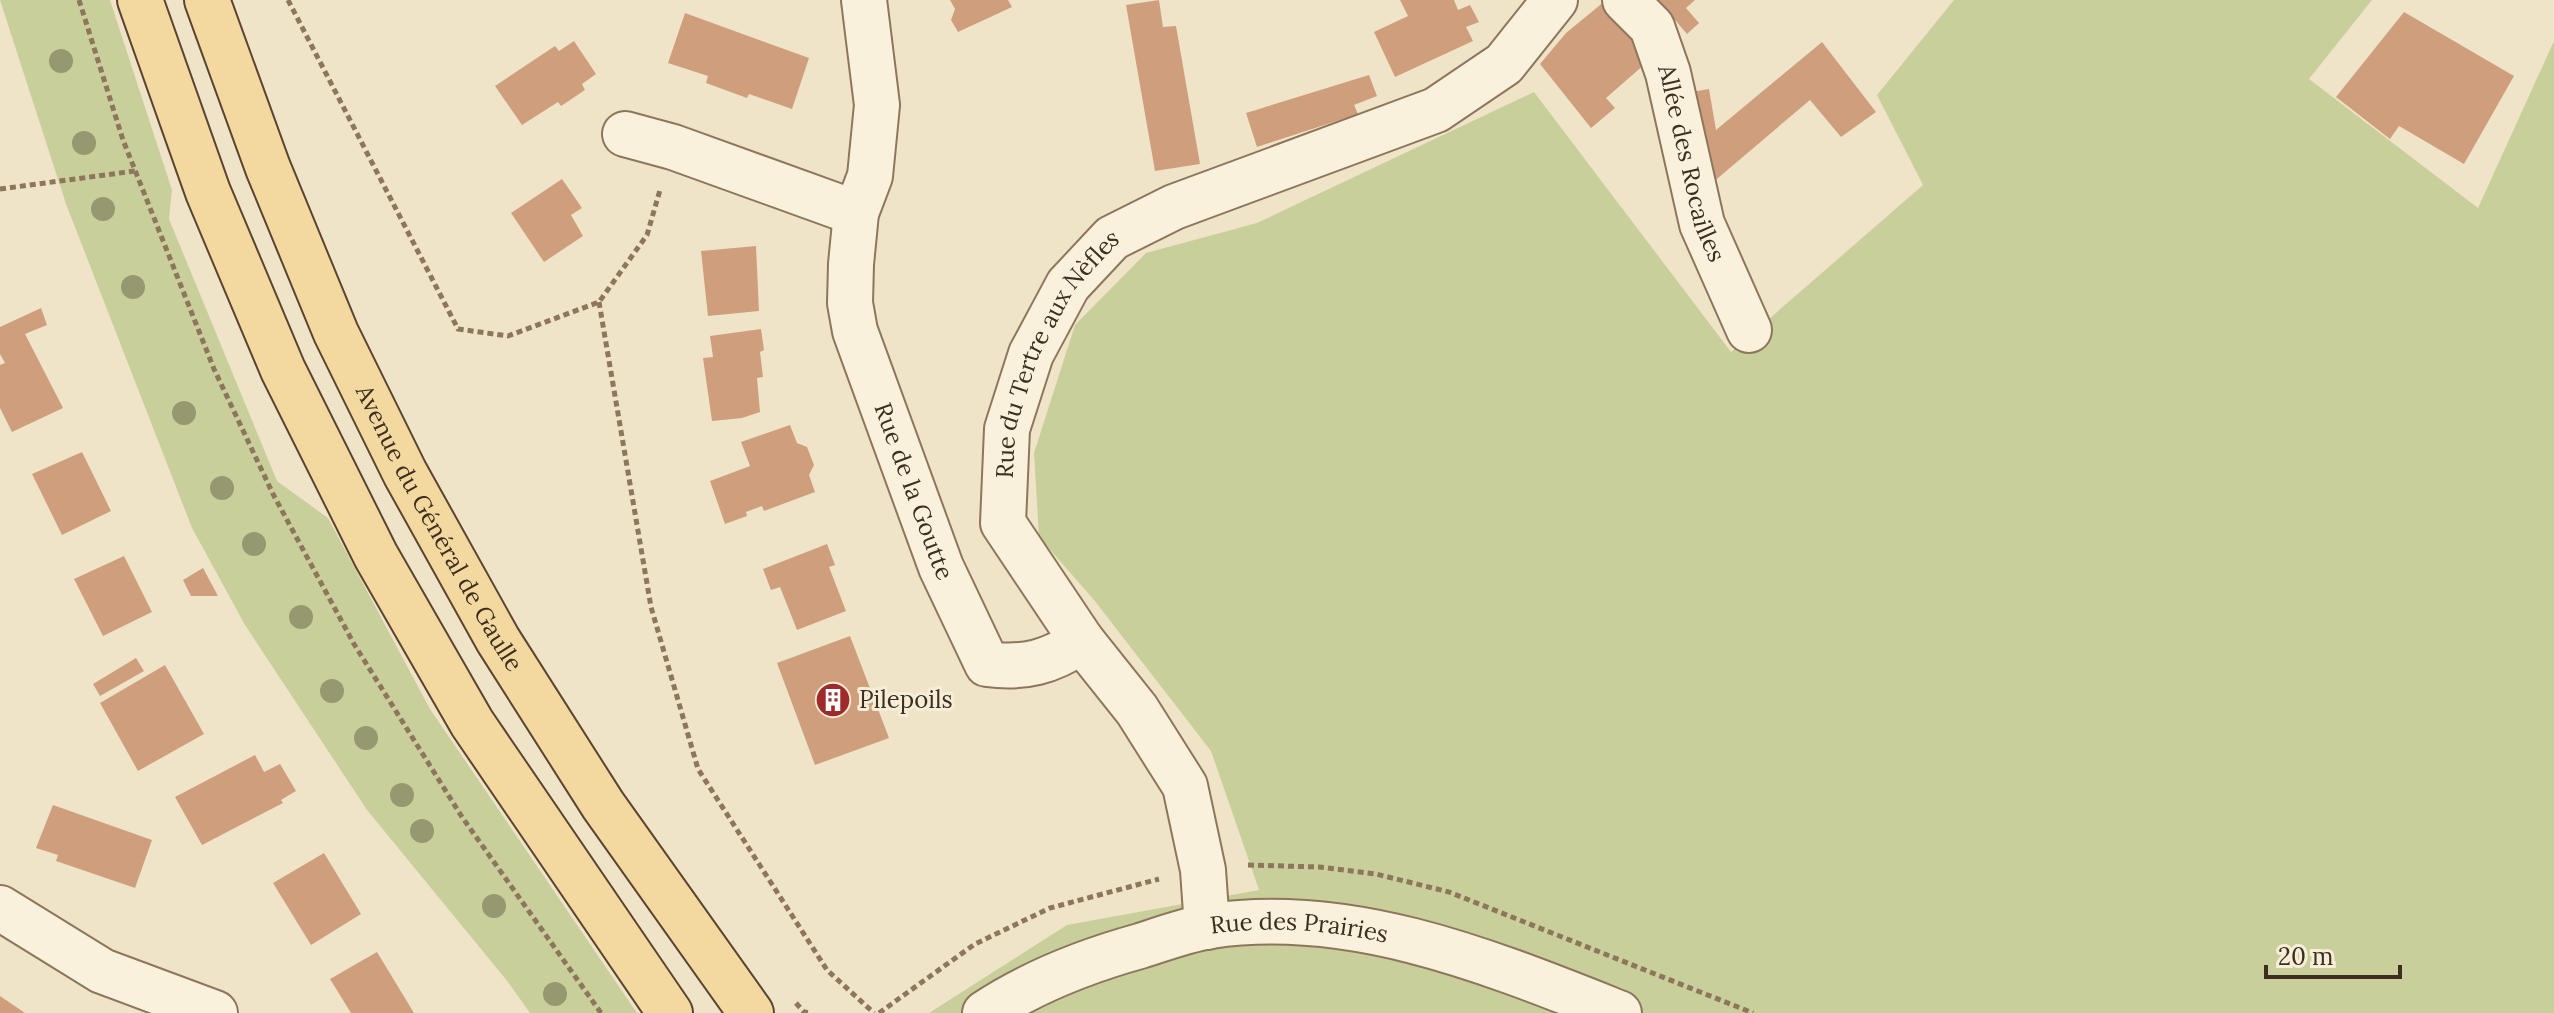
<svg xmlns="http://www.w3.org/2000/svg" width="2554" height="1013" viewBox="0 0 2554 1013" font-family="Lora,serif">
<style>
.green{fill:#c9cf9b}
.building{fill:#cf9f7d}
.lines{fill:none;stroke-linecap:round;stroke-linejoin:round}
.minor-casing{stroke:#8d765c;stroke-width:48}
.primary-casing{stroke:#5b4430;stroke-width:48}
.path{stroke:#8d765c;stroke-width:5;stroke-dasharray:6 4;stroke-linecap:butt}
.minor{stroke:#faf1dc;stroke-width:44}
.primary{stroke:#f3d9a0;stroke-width:44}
.tree{fill:#96986f}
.labels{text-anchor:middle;stroke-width:6;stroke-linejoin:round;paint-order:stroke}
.street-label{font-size:24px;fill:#3d2e20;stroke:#f7eed8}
.poi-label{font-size:24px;fill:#3d2e20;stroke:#f7eed8;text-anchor:start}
</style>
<rect width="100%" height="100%" fill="#f0e4c8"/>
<g class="green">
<polygon points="0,0 110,0 172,190 169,219 277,481 328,518 430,709 637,1013 530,1013 508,982 367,810 245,625 192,528 66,204"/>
<polygon points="1954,0 2372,0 2309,79 2478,208 2554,41 2554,1013 929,1013 1067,925 1259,890 1211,751 1094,600 1039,537 1034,453 1075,325 1146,253 1257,223 1534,92 1731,352 1923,185 1877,95"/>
</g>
<g class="building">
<polygon points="950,0 1008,0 1012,7 958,32 951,20 955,9"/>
<polygon points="1159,0 1163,27 1176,26 1200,164 1155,171 1126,5"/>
<polygon points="1400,0 1454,0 1458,10 1470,5 1479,22 1466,27 1473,41 1395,77 1374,32 1408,16"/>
<polygon points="1658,0 1695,0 1686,8 1699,23 1687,34"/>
<polygon points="1605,1 1653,57 1606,98 1615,108 1591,128 1540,64 1566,33"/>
<polygon points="2404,12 2514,76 2464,164 2399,126 2390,139 2336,97"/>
<polygon points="685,13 809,58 792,109 749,94 747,98 706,83 708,76 668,63"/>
<polygon points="574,41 596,74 582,84 585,90 561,106 558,102 522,125 495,86 555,46 559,51"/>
<polygon points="1822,42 1876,112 1841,137 1810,100 1705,189 1685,93 1709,89 1716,130"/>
<polygon points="1369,75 1377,96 1354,105 1358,114 1257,147 1246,113"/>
<polygon points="562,179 582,208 571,215 583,236 544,262 511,213"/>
<polygon points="756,246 759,311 708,316 701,251"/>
<polygon points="41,308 47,325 25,334 63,408 12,432 0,408 0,365 5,363 0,354 0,327"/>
<polygon points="761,329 764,350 760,352 763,377 757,378 760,412 742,418 712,421 703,358 713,357 710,336"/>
<polygon points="790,425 797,443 807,447 814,465 809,475 815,492 764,511 762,506 746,512 747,516 725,524 710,481 750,466 741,442"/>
<polygon points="82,452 111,511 62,535 32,474"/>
<polygon points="827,544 835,565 829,567 846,611 797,630 780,587 771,590 763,569"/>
<polygon points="124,556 152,612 103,636 74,579"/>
<polygon points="203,568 218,596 191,596 183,580"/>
<polygon points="850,636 889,738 815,765 777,663"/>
<polygon points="136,658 144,671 100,696 93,684"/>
<polygon points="165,665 204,734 138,771 100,703"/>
<polygon points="255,755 264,772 280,764 296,791 281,800 283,803 202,845 175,797"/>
<polygon points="53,805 152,840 135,888 56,861 58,855 36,848"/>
<polygon points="324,853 361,914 311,945 273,883"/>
<polygon points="377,952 414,1013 351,1013 330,979"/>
<polygon points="0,996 25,1013 0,1013"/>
</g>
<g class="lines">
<defs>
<g id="minor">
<path id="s1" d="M864,0L877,105L870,176L856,213L851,264L850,303L855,331L941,567L987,664C1025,669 1050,662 1082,641"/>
<path id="s2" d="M1625,0L1652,27L1668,73L1702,224L1749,330"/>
<polyline points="625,134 673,147 856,213"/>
<polyline points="0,908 102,971 215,1013"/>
<path id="s3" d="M1207,927L1203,870L1185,786L1137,710L1082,641L1003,523L1007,429L1031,354L1068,285L1112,238L1174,207L1436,110L1504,64L1555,0"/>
<path id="s4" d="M985,1013C1032,982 1086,961 1140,946C1162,939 1186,930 1210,926C1352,905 1490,962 1619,1013"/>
</g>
<g id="primary">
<polyline points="140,0 208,192 283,370 376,556 472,723 670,1013"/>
<path id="s5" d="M207,0L268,168L336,333L405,473L498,640L603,805L751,1013"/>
</g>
</defs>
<use href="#minor" class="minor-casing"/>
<use href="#primary" class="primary-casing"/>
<g class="path">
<polyline points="79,0 123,140 214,369 273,494 354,644 462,817 601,1013"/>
<polyline points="288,0 458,329 508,336 599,302 647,235 660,190"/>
<polyline points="0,189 135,171"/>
<polyline points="599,302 651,607 698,769 827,970 874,1013"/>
<polyline points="1248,865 1319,867 1376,874 1449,892 1753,1013"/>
<polyline points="796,1003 804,1012 811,1013"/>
<polyline points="879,1013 975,944 1050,908 1159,879"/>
</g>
<use href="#minor" class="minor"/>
<use href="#primary" class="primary"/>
</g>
<g class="tree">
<circle cx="61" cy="61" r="12"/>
<circle cx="84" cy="143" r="12"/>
<circle cx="103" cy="209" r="12"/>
<circle cx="133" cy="287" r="12"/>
<circle cx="184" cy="413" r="12"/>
<circle cx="222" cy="488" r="12"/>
<circle cx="254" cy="544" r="12"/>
<circle cx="301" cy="617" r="12"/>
<circle cx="332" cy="691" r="12"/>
<circle cx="366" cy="738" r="12"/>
<circle cx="402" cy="795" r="12"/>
<circle cx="422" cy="831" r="12"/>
<circle cx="494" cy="906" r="12"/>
<circle cx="555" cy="994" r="12"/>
</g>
<defs>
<symbol id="building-disc" viewBox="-11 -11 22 22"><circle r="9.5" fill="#9e2a2b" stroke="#f7eed8"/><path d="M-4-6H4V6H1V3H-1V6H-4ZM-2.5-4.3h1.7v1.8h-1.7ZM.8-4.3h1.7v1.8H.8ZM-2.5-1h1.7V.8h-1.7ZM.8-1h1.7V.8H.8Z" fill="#fff"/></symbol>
</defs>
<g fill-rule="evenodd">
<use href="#building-disc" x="813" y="680" width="40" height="40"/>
</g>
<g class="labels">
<g class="street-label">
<text dy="8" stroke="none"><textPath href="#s2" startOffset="180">Allée des Rocailles</textPath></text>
<text dy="8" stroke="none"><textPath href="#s3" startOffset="646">Rue du Tertre aux Nèfles</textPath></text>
<text dy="8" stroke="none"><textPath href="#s1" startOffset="506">Rue de la Goutte</textPath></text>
<text dy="8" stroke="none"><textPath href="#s5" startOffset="578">Avenue du Général de Gaulle</textPath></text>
<text dy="8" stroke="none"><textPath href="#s4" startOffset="332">Rue des Prairies</textPath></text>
</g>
<g class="poi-label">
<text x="859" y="708">Pilepoils</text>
</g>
</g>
<path d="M2266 965v12h134v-12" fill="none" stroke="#3d2e20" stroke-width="4"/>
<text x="2278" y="965" font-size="24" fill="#3d2e20" stroke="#f7eed8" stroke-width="6" paint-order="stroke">20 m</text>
</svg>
